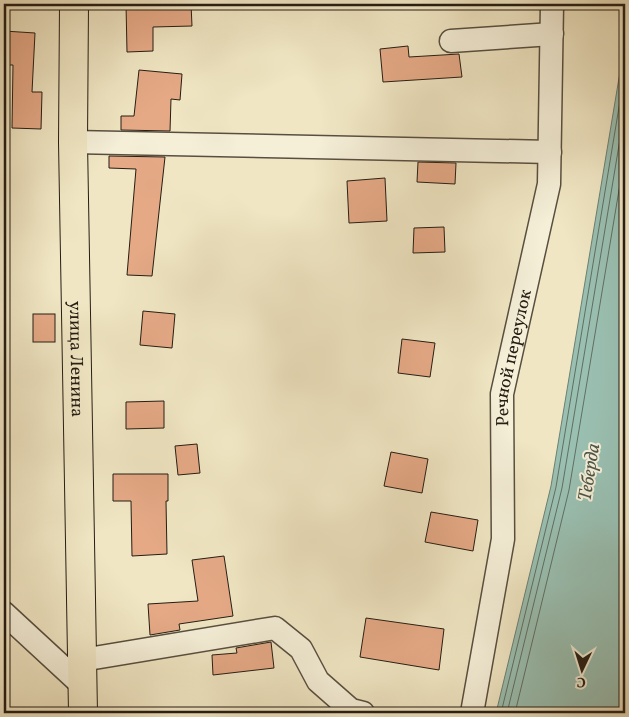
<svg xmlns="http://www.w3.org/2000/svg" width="629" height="717" viewBox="0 0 629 717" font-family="Vollkorn,serif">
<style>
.water{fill:#9ac0b2;stroke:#6b7f73}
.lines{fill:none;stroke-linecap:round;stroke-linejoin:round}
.shore{stroke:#606e63;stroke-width:1}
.building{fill:#e5a986;stroke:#251d14}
.minor-casing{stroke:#584f40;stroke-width:25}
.major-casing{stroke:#251d14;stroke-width:30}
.minor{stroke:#f5efd8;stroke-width:22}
.major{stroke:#f0e6c3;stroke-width:28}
.labels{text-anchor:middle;stroke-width:4;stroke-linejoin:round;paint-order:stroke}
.street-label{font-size:18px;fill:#251d14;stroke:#f5efd8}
.water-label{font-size:19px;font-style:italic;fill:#4e564b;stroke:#f5efd8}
</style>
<rect width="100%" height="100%" fill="#f0e6c3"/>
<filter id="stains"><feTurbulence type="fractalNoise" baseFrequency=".004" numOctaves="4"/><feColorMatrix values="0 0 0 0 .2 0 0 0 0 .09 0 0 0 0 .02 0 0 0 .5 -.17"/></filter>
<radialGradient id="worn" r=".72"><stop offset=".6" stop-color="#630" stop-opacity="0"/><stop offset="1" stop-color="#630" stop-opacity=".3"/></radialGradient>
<polygon class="water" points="622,4 625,4 625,713 496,713 551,486 623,54"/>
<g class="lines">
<g class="shore">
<polyline points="501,713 556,487 625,71"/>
<polyline points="507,713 562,488 625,109"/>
<polyline points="515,713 569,490 625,154"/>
</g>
</g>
<g class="building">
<polygon points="126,4 191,4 192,26 153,27 153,51 127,52"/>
<polygon points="4,31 35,33 32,92 42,92 41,129 12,128 13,65 4,65"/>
<polygon points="408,46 409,57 459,54 462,77 383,82 380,49"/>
<polygon points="139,70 182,74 180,100 171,99 170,131 121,130 121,116 134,116"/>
<polygon points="109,156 165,157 152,276 127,275 136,169 109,168"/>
<polygon points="418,162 456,163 455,184 417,182"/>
<polygon points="385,178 387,221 349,223 347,181"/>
<polygon points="444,227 445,252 413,253 414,228"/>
<polygon points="143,311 175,314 172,348 140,345"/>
<rect x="33" y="314" width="22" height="28"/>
<polygon points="402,339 435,343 430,377 398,373"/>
<polygon points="164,401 164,428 126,429 126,402"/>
<polygon points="197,444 200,473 178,475 175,446"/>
<polygon points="391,452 428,459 422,493 384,486"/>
<polygon points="113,474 168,474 168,501 166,501 167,554 132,556 131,501 113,501"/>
<polygon points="431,512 478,520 473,551 425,542"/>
<polygon points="224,556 233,616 179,624 180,630 150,635 148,604 198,601 192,560"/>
<polygon points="366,618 444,629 439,670 360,657"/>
<polygon points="271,642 274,668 213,675 212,655 237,653 236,648"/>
</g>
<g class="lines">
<defs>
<g id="minor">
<polyline points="451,41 552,34"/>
<polyline points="73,142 550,152"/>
<polyline points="4,613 83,686"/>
<polyline points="82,660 275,628 301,649 318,681 351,710 363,713"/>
<path id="s1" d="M472,713L503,539L502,394L549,184L552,4"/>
</g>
<g id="major">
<path id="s2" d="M74,4L73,142L83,713"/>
</g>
</defs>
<use href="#minor" class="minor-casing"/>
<use href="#major" class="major-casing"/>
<use href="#minor" class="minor"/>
<use href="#major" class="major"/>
</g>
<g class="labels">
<g class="street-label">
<text dy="6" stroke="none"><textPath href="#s2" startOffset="355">улица Ленина</textPath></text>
<text dy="6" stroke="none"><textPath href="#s1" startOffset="359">Речной переулок</textPath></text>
</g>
<g class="water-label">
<text transform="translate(588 472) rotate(-81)" y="7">Теберда</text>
</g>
</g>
<rect width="629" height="717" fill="none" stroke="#f0e6c3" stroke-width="20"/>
<rect x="5" y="5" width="619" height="707" fill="none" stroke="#251d14" stroke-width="2.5"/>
<rect x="10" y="10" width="609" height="697" fill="none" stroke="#251d14"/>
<g transform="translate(582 670) rotate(184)" stroke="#f5efd8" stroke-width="4" paint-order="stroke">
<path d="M0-4L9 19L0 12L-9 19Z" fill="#251d14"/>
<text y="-8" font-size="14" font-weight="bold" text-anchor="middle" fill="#251d14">С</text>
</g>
<rect width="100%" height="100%" filter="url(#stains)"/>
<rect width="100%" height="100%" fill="url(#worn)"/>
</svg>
